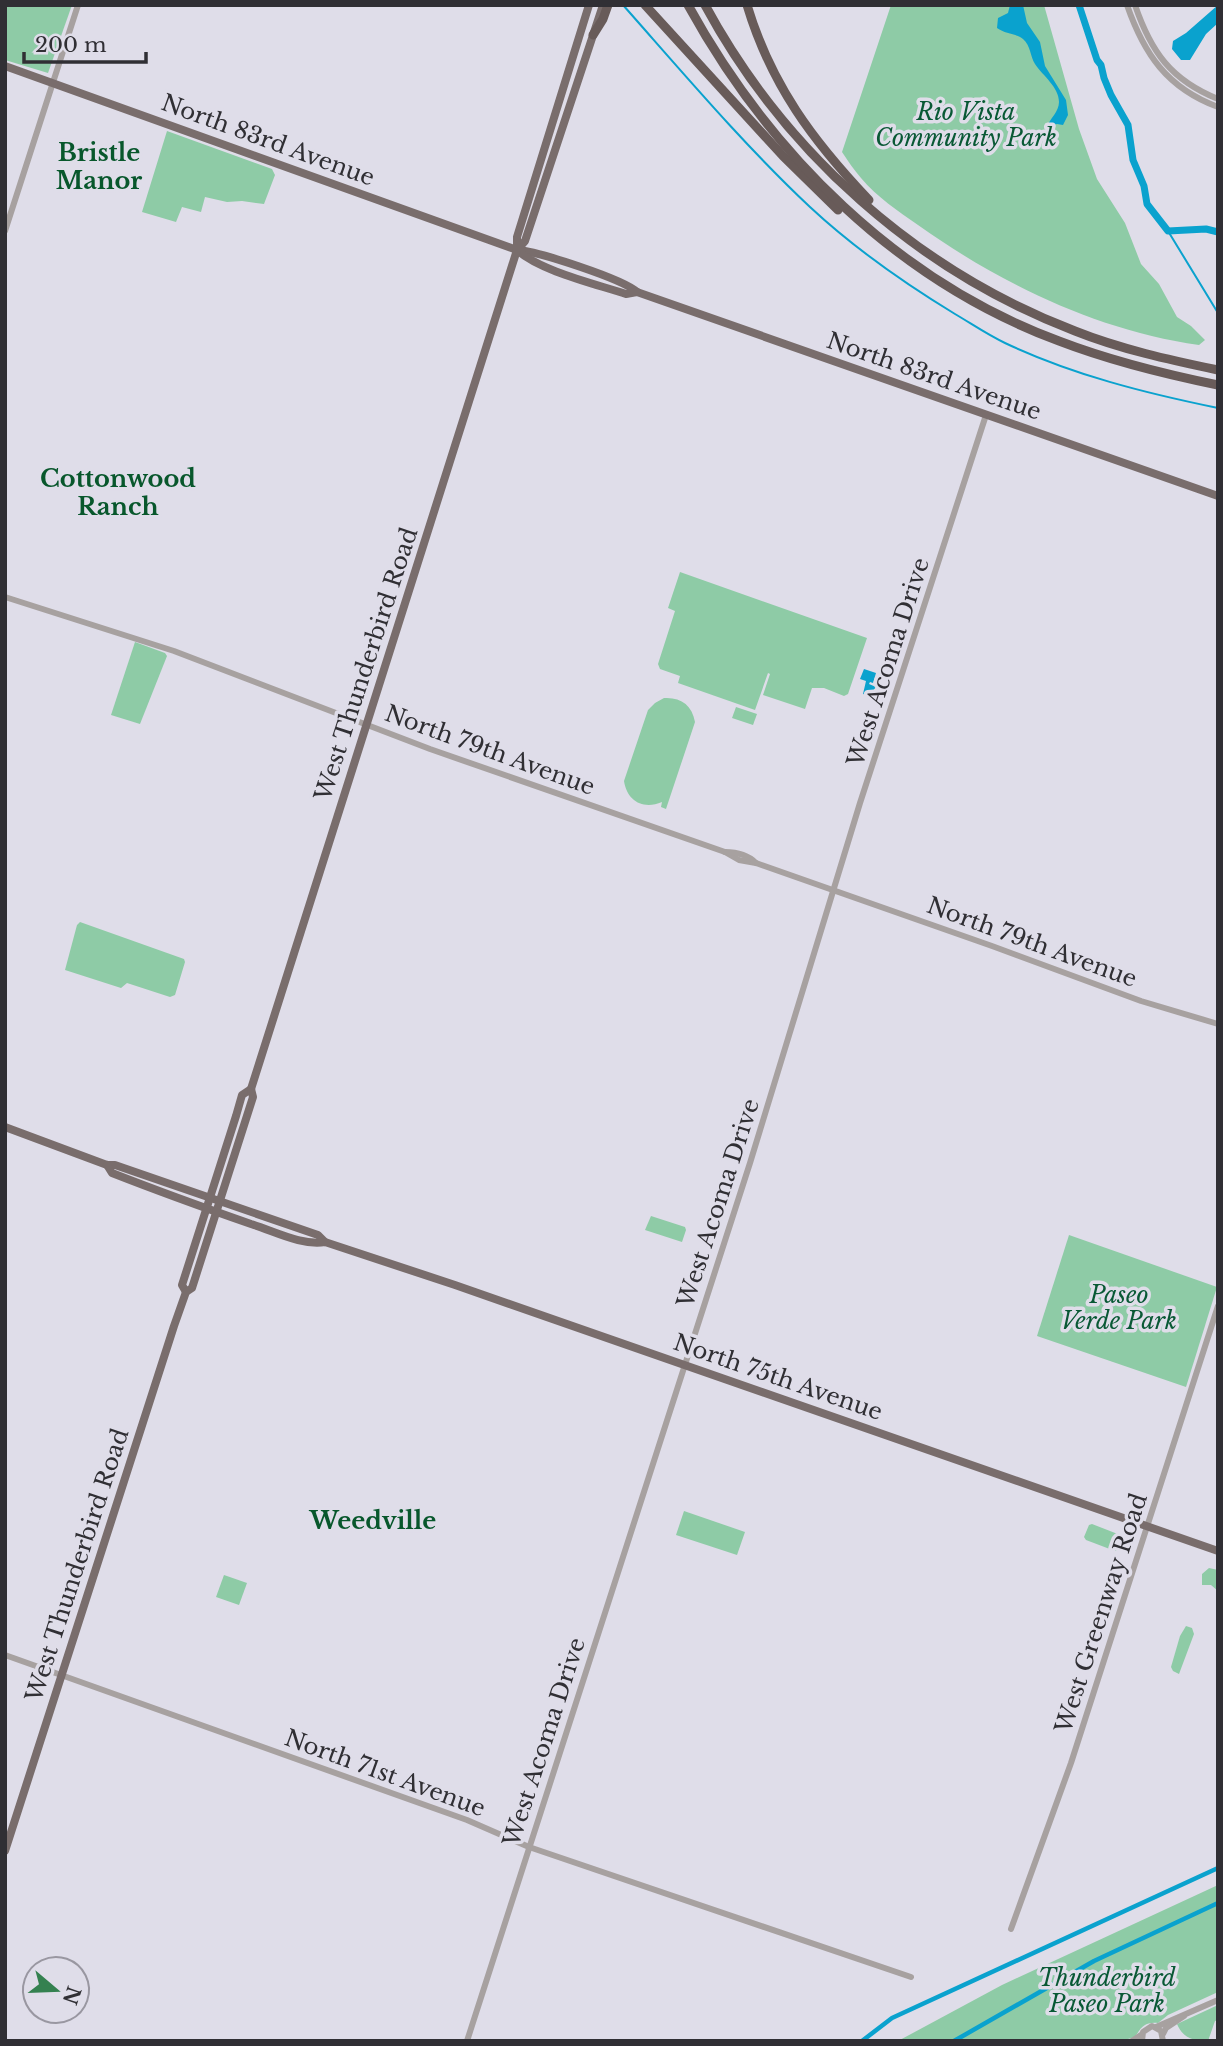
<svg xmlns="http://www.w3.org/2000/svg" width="1223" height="2046" viewBox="0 0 1223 2046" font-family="'Libre Baskerville',serif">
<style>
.green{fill:#8ecba6}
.water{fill:#0aa2ce}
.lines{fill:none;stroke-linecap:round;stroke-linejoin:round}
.stream{stroke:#0aa2ce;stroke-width:2}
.canal{stroke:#0aa2ce;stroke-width:4.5}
.river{stroke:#0aa2ce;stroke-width:7}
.minor{stroke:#a7a1a0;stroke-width:6}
.major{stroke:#796d6c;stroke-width:8}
.highway{stroke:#685b59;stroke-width:9}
.labels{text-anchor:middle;stroke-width:7;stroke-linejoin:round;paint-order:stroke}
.park-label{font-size:23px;font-style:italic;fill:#095935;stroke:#dfdde9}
.street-label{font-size:23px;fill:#302f34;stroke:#dfdde9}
.neighbourhood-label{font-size:24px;font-weight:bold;fill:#08572c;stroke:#dfdde9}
</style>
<rect width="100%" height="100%" fill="#dfdde9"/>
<g class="green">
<polygon points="5,5 72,5 48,73 5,60"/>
<path d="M891,5H1044L1079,129L1097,179L1125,223L1141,264L1159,284L1177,317L1191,326L1205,340L1199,345C1098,331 1001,284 918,225C898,211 877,197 861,178C854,170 848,161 842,152Z"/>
<polygon points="167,131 272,169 275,175 264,204 242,201 227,202 205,197 201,212 182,207 176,222 142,212"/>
<polygon points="680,572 867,638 848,694 844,696 824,688 812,688 805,709 763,695 770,674 768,673 755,710 678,683 680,676 660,669 658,664 675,611 668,608"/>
<polygon points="135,642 165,653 167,656 140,724 111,715"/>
<path d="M664,698C681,697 692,705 695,722L666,809L661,807L662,802C643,810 627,801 624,781L648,710L655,703Z"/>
<polygon points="736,707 757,714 753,725 732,718"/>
<polygon points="80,922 184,959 185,962 175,995 170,997 127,983 121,988 65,970 77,925"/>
<polygon points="651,1216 685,1227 686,1230 682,1242 645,1230"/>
<polygon points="1069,1235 1217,1287 1186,1387 1037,1336"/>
<polygon points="684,1511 745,1532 737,1555 676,1535"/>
<polygon points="1092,1524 1128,1538 1126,1547 1115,1551 1086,1540 1084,1537 1089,1525"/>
<polygon points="1209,1568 1218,1570 1218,1591 1211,1585 1202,1585 1202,1574"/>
<polygon points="224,1575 247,1583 239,1605 216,1597"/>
<polygon points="1186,1626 1192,1628 1194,1634 1179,1674 1173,1671 1171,1667 1180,1636"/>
<path d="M1218,1885V1992L1168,2015L1158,2023C1145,2022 1142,2026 1135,2037L1121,2041H898L1002,1985Z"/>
<path d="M1218,2005V2020L1215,2021L1208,2041C1193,2041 1183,2038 1177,2024Z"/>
</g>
<g class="water">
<path d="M1010,5H1023L1027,23L1040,42L1045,66L1066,100L1068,115L1063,125L1057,124L1047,127C1050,118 1059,112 1059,102C1059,87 1043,76 1035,64C1030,56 1031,46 1023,39C1015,33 1005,34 997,28L998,18L1008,13Z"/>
<polygon points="1218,5 1218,23 1206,34 1190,60 1181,60 1172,49 1173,41 1186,33"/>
<polygon points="864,669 876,673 873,683 870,682 869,684 876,687 872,692 867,695 863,694 866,681 860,679"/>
</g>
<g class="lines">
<g class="stream">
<path d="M623,5C684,74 744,145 810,207C854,248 904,283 955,314C972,324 988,335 1005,343C1073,375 1145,393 1218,408"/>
<polyline points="1168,231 1218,313"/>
</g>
<g class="canal">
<polyline points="862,2041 892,2018 1218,1868"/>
<polyline points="954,2041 1094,1961 1218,1903"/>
</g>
<polyline class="river" points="1079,5 1097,60 1101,65 1104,78 1111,95 1128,125 1133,160 1144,186 1147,204 1168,231 1206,229 1218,232"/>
<g class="minor">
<path d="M1127,5C1144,54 1167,88 1218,107"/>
<path d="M1135,5C1151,52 1171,80 1218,99"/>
<polyline points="5,231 78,5"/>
<polyline points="5,597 174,651 430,749 725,852 739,860 756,863 992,946 1141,1001 1218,1024"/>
<path d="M725,852C737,852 748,855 756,863"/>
<polyline points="5,1655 467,1820 529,1847 911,1977"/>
<polyline points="1011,1929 1071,1763 1218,1306"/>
<polyline points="1156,2027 1218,2000"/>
<polyline points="1163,2034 1166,2028 1184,2016"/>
<polyline points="467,2041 750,1163 860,803 986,415"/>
<polyline points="1132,2041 1141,2035"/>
<polyline points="1142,2041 1143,2032 1152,2026 1161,2031 1163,2041"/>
</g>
<g class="major">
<path d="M5,66L517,250C537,251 623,279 637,292L1218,496"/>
<polyline points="517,250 525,241 603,5"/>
<path d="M517,250C540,271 596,284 626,294L637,292"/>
<polyline points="5,1127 107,1165 115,1165 318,1235 325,1242"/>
<path d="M107,1165L112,1173C158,1191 205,1208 251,1224C274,1231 302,1246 325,1242L455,1285L1218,1551"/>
<polyline points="186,1292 182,1285 236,1116 242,1095 251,1089"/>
<polyline points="5,1851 174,1326 186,1292 192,1288 253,1097 251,1089 517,250 517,237 589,5"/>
</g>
<g class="highway">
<polyline points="645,5 783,156 838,210"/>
<path d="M688,5C770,154 897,281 1059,341C1111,361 1164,374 1218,385"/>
<path d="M705,5C785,153 918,271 1075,331C1120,349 1170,360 1218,370"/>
<path d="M747,5C771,85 813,141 869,200"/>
<polyline points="593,35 603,19 608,5"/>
</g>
</g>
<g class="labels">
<g class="park-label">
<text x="966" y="120">Rio Vista<tspan x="966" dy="26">Community Park</tspan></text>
<text x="1119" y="1303">Paseo<tspan x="1119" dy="26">Verde Park</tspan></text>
<text x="1107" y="1986">Thunderbird<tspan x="1107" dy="26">Paseo Park</tspan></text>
</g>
<g class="street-label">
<text transform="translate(268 140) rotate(20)" y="8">North 83rd Avenue</text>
<text transform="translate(934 376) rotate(19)" y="8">North 83rd Avenue</text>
<text transform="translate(888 662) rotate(-72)" y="8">West Acoma Drive</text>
<text transform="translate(366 664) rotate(-72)" y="8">West Thunderbird Road</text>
<text transform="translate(490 750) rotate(20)" y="8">North 79th Avenue</text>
<text transform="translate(1032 942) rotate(20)" y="8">North 79th Avenue</text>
<text transform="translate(718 1203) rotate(-72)" y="8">West Acoma Drive</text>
<text transform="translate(778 1377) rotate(19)" y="8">North 75th Avenue</text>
<text transform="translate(77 1565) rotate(-72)" y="8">West Thunderbird Road</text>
<text transform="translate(1101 1613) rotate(-72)" y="8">West Greenway Road</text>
<text transform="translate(544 1742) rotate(-72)" y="8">West Acoma Drive</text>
<text transform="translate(385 1773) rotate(20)" y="8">North 71st Avenue</text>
</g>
<g class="neighbourhood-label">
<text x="99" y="161">Bristle<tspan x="99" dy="28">Manor</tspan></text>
<text x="118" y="487">Cottonwood<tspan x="118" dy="28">Ranch</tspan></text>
<text x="373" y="1529">Weedville</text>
</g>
</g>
<rect width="1223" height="2046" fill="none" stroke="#302f34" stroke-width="14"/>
<g transform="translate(56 1990) rotate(109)"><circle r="33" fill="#dfdde9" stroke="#9997a1" stroke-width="2"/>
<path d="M0-5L12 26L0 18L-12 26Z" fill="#348150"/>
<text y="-10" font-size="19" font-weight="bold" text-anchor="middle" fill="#302f34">N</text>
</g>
<path d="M24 52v10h122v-10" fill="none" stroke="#302f34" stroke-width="3.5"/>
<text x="35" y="52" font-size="21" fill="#302f34" stroke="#dfdde9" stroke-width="5" paint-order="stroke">200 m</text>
</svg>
